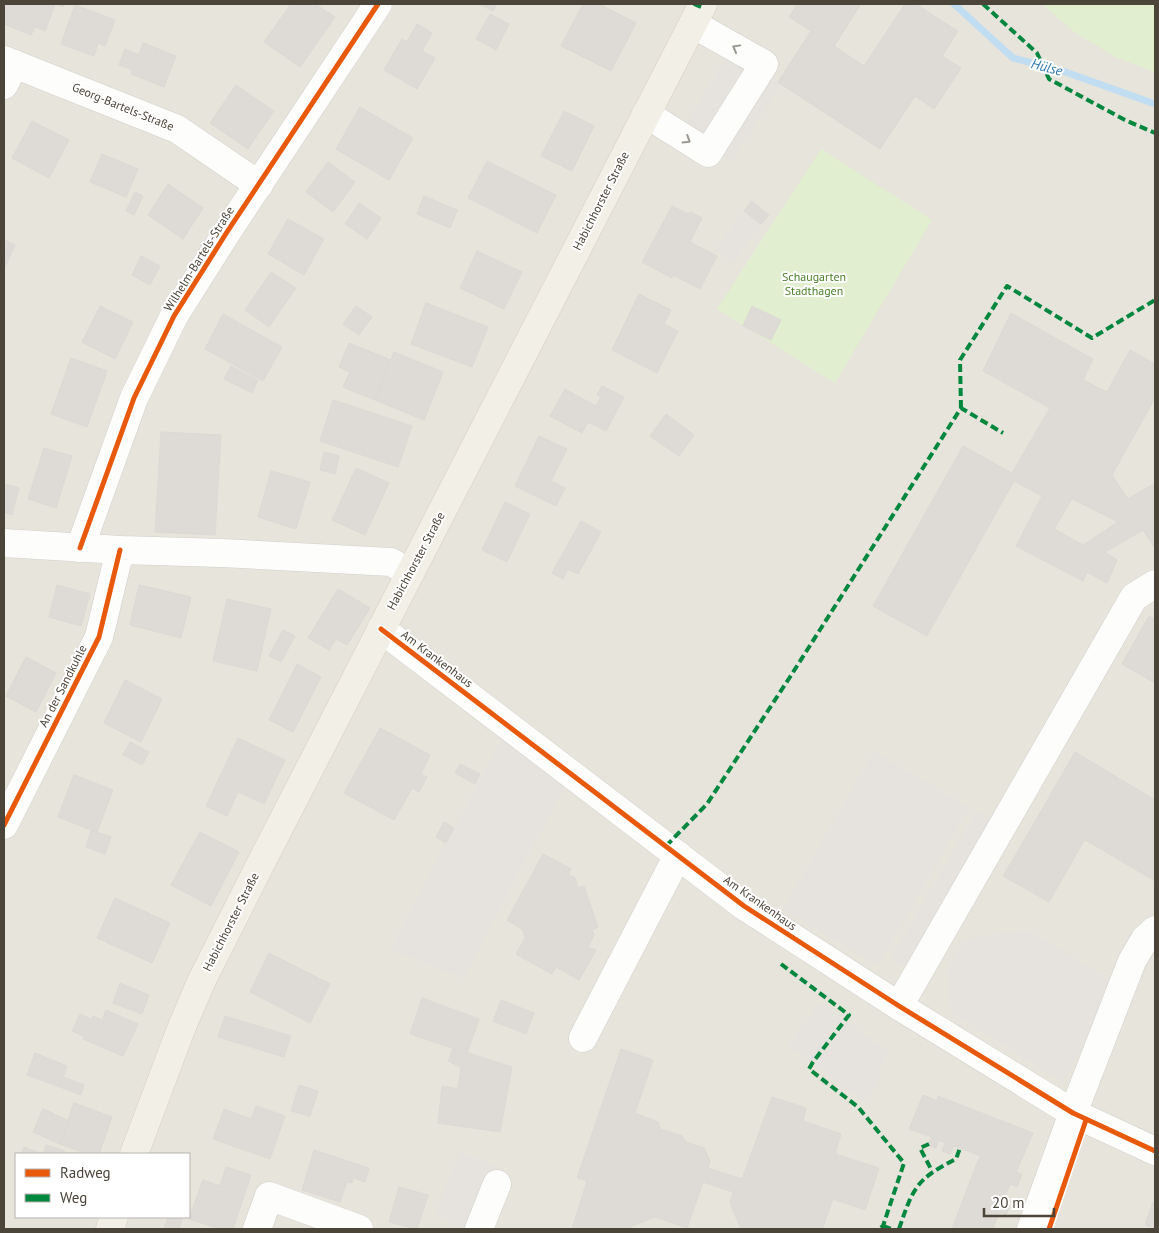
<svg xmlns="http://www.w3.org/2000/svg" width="1159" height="1233" viewBox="0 0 1159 1233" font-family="'PT Sans',sans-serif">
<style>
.residential{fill:#e7e4dc;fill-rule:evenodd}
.green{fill:#e1eecf}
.parking{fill:#e6e3df}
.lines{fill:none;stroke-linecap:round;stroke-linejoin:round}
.stream{stroke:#c0ddf1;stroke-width:7}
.building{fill:#dedbd6;stroke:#dcd9d4;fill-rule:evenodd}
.minor-casing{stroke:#d2d0cb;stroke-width:29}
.major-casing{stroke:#d6cebb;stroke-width:29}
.minor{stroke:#fdfdfc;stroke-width:28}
.major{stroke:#f2efe6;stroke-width:28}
.quiet{stroke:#00873e;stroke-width:4;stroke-dasharray:8 4;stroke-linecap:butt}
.cycleway-casing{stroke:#fff;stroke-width:8}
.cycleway{stroke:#e8590c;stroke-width:5}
.oneway{stroke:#9b9791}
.labels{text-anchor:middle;stroke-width:4;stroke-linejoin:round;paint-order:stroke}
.street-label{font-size:12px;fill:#4b4439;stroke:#fff}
.park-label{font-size:12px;fill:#4a7f2a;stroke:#fff}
.water-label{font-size:14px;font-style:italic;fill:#2e7ab2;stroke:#fff}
</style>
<rect width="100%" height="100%" fill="#f4f2ee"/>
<path class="residential" d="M4,4H1155V1229H4ZM16,1154H189V1217H16Z"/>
<g class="green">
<polygon points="1042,4 1155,4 1155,72 1115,57 1073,31"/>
<polygon points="821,149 932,220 835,383 717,309"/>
</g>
<g class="parking">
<polygon points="731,50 782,84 731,161 683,128"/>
<polygon points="744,211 761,224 733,263 716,250"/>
<polygon points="504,734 567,782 463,978 390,949"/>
<polygon points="874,752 969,807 878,965 783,910"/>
<polygon points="977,810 995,821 908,970 891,959"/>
<polygon points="1028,930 1115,983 1063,1082 951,1012 947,969 964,939"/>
<polygon points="820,1002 889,1053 879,1067 880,1080 864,1101 789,1045"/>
<polygon points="460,1152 497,1167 472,1229 450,1229 453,1221 435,1214"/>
</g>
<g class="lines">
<polyline class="stream" points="954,4 1013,58 1057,69 1155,104"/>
</g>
<g class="building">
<polygon points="7,4 64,4 63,7 55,4 45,31 35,27 31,35 4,24 4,13"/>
<polygon points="291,4 315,4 335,17 300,67 264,42"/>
<polygon points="479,4 497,4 493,11"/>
<polygon points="583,4 599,4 636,23 611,71 561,46"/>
<polygon points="797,4 861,4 834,46 864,66 905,4 915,4 958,31 942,56 961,68 934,109 915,96 880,149 778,82 811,31 789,17"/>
<polygon points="75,5 115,20 105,46 98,43 94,56 61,44"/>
<polygon points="490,14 509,24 496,50 476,39"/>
<polygon points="417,24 432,33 422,51 435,58 417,89 384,70 402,39 407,42"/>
<polygon points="143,43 176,56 164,87 131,74 133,70 119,65 125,49 139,55"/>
<polygon points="236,85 274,111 248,149 210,123"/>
<polygon points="360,107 413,138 389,180 336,149"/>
<polygon points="564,111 594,126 572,171 541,156"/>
<polygon points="32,121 69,140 49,178 12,158"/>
<polygon points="102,154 138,169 126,197 90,182"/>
<polygon points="487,161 556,195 537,233 468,198"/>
<polygon points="328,162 355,182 333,212 306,192"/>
<polygon points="168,184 203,208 183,239 148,215"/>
<polygon points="135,192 143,196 134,215 126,211"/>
<polygon points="424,196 457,210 450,228 417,214"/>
<polygon points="752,201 769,215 761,224 744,211"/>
<polygon points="359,203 381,218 367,239 345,224"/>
<polygon points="672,206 688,214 690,212 702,218 690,242 717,256 700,289 673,275 672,278 642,262"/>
<polygon points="288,219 324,239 304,275 268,254"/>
<polygon points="4,240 15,245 4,269"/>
<polygon points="477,251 522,272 504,309 460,288"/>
<polygon points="141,256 160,266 150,285 132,275"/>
<polygon points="271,272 296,288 269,327 245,310"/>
<polygon points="639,294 671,310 664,324 678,331 657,373 612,350"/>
<polygon points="426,303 488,327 472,367 411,344"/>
<polygon points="100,306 133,322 115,359 82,342"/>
<polygon points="356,306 372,317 359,335 343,324"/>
<polygon points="752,306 781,320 771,340 743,326"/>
<path d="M1011,313L1093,359L1083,380L1107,392L1130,350L1155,364V398L1112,475L1128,499L1155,483V545L1154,547L1143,530L1105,552L1117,560L1107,583L1087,572L1083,581L1016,546L1042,496L1014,481L927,636L873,606L963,446L1012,473L1050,408L983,371ZM1072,499L1118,522L1083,545L1054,529Z"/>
<polygon points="223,314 282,347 263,381 205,349"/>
<polygon points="349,343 391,360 375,400 343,387 350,372 339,367"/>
<polygon points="394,352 443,372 424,420 375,400"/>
<polygon points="71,358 107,371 87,427 51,414"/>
<polygon points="231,366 258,380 252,393 224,379"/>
<polygon points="602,386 624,397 606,431 588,422 582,433 550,416 565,389 596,406 601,397 597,395"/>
<polygon points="333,400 412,426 398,467 320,441"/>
<polygon points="666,414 694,435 679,456 650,436"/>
<polygon points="161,432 221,435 215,535 155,532"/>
<polygon points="539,436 567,449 551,481 565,488 556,506 515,486"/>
<polygon points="44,448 72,456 56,508 28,499"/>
<polygon points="324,452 339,456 335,474 320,470"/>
<polygon points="356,468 389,483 365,535 332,520"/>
<polygon points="271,471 310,482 296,529 258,517"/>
<polygon points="4,484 19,488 12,515 4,512"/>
<polygon points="505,502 530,514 507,562 482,550"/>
<polygon points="581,521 601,532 578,574 568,569 563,579 552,573"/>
<polygon points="57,585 90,594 81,626 49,617"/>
<polygon points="139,585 191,597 181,638 130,625"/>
<polygon points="338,589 370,608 347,645 336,639 329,650 308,638"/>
<polygon points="227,599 271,609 257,671 213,661"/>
<polygon points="1149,616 1155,620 1155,683 1122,664"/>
<polygon points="283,630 295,636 281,662 269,656"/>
<polygon points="26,657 56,673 36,712 6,696"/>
<polygon points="297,664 321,677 293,732 269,720"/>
<polygon points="125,680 162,699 141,742 104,723"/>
<polygon points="380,728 430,755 421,774 427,777 419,792 412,788 394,820 344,793"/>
<polygon points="238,738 285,760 264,804 238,792 227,816 206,806"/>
<polygon points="130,742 149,752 142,765 123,755"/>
<polygon points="1075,752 1155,800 1155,881 1040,813"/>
<polygon points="460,764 480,774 475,784 455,773"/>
<polygon points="74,775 113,790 97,832 58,817"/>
<polygon points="1040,813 1085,839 1049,902 1003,876"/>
<polygon points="444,822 454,828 446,843 436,837"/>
<polygon points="91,830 111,837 105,854 86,847"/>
<polygon points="200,832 239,852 211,906 171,885"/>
<polygon points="543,854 571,869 568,874 575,878 578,888 584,886 598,927 592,930 594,935 588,947 596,950 579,980 556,967 552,974 516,954 525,938 523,930 507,920"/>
<polygon points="115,898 170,923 152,963 97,938"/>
<polygon points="269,953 330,984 310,1023 250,992"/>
<polygon points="120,983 149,995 142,1014 113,1003"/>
<polygon points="422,998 479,1019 467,1053 410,1034"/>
<polygon points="501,1000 534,1013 526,1034 493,1021"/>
<polygon points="106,1010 138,1024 123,1056 83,1039 84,1036 72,1031 80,1014 91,1019 93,1016 102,1020"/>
<polygon points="225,1016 291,1036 284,1057 218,1037"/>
<polygon points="453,1048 512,1067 500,1132 438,1123 442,1086 458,1089 461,1067 448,1061"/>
<polygon points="621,1049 653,1060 635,1113 658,1122 661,1129 682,1136 686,1142 704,1148 710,1161 708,1168 742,1179 772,1097 806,1108 803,1121 841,1134 835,1154 879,1168 865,1210 833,1199 823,1227 825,1229 741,1229 730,1203 733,1192 703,1182 687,1228 655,1217 632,1226 631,1229 572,1229 587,1181 577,1178"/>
<polygon points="35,1053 67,1066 60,1087 27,1075"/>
<polygon points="63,1077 84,1085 81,1095 60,1087"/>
<polygon points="299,1085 318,1091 310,1116 291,1111"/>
<polygon points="923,1095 937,1101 938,1096 1033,1133 1017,1170 1016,1172 1022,1174 1017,1187 1010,1184 1003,1202 1010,1205 1006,1215 999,1212 993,1229 952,1229 979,1158 981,1156 954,1146 950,1154 942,1151 945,1143 939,1140 936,1148 928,1145 932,1137 909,1129"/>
<polygon points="74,1103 112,1117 99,1154 88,1154 60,1144"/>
<polygon points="256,1106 285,1116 270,1159 213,1139 224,1109 251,1119"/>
<polygon points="43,1109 68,1120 60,1144 33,1132"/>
<polygon points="46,1145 65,1151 63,1154 43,1154"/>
<polygon points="24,1147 42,1154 21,1154"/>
<polygon points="314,1150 369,1168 365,1182 353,1178 352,1183 347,1182 340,1202 302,1190"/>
<polygon points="226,1167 251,1175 233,1229 220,1229 189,1219 203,1180 220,1186"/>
<polygon points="399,1187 428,1195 417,1229 389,1222"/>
<polygon points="1153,1202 1155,1202 1155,1228 1145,1225"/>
<polygon points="168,1217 183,1217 179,1229 164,1229"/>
</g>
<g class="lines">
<defs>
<g id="minor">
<polyline points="4,60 177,129 259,185"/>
<polyline points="4,85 14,64"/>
<polyline points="646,114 708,153 764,64 693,24"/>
<polyline points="4,543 120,550 222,553 391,562 410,573"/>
<polyline points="80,548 134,398 174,316 227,232 378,4"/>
<polyline points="381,629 744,906 899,1006 1073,1113 1155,1151"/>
<polyline points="4,825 99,637 120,550"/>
<polyline points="899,1006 1134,597 1155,584"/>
<polyline points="583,1038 678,855"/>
<polyline points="257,1229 269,1196 359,1229"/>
<polyline points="479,1229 497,1184"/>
<polyline points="1031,1229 1073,1113 1132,961 1145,939 1155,930"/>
</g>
<g id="major">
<polyline points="134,1154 181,1029 201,982 261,863 703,4"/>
<polyline points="110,1229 114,1217"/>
</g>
</defs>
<use href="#minor" class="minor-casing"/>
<use href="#major" class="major-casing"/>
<use href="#minor" class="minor"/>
<use href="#major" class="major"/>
<g class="quiet">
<polyline points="694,4 701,7"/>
<polyline points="983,4 1037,53 1049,79 1125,120 1155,133"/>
<polyline points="961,408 960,360 1007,286 1092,338 1155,300"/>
<polyline points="666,846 707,804 790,677 961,408 1003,433"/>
<polyline points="781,964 849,1015 813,1062 809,1069 858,1107 904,1163 883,1226 879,1229"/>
<polyline points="929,1144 920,1148 932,1171"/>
<polyline points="883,1226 892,1229"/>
<path d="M899,1229C913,1188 916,1179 956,1159L960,1148"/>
</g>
<defs>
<g id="cycleway">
<polyline points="80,548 134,398 174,316 227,232 378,4"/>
<polyline points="381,629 744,906 899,1006 1073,1113 1155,1151"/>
<polyline points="4,825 99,637 120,550"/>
<polyline points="1049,1229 1086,1120"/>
</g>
</defs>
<use href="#cycleway" class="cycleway-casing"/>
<use href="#cycleway" class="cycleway"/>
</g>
<defs><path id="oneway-chevron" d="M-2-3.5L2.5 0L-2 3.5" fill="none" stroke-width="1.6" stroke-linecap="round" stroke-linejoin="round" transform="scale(1.25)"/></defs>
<g class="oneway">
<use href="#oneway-chevron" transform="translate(736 48) rotate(-151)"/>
<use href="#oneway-chevron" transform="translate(687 140) rotate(32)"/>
</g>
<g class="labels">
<g class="street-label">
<text transform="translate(123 107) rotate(22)" y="4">Georg-Bartels-Straße</text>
<text transform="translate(601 201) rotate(-63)" y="4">Habichhorster Straße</text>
<text transform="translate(199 259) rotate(-58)" y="4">Wilhelm-Bartels-Straße</text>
<text transform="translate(416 561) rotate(-62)" y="4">Habichhorster Straße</text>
<text transform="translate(437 659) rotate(37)" y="4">Am Krankenhaus</text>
<text transform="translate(63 686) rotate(-63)" y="4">An der Sandkuhle</text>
<text transform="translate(760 903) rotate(35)" y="4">Am Krankenhaus</text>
<text transform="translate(231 922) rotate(-63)" y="4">Habichhorster Straße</text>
</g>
<g class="park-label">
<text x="814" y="281">Schaugarten<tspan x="814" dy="14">Stadthagen</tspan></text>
</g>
<g class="water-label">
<text transform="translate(1047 67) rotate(15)" y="5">Hülse</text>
</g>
</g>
<rect width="1159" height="1233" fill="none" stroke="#4b4439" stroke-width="10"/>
<rect x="15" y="1153" width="175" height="65" fill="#ffffff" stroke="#b7b4b0"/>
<rect x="25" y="1169" width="25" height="8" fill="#e8590c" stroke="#b7b4b0"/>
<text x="60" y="1178" font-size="15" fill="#4b4439">Radweg</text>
<rect x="25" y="1194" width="25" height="8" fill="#00873e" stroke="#b7b4b0"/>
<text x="60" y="1203" font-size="15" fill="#4b4439">Weg</text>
<path d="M984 1208v8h70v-8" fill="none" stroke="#4b4439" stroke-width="2.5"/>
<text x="992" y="1208" font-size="15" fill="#4b4439" stroke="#ffffff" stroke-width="4" paint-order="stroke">20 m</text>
</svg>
